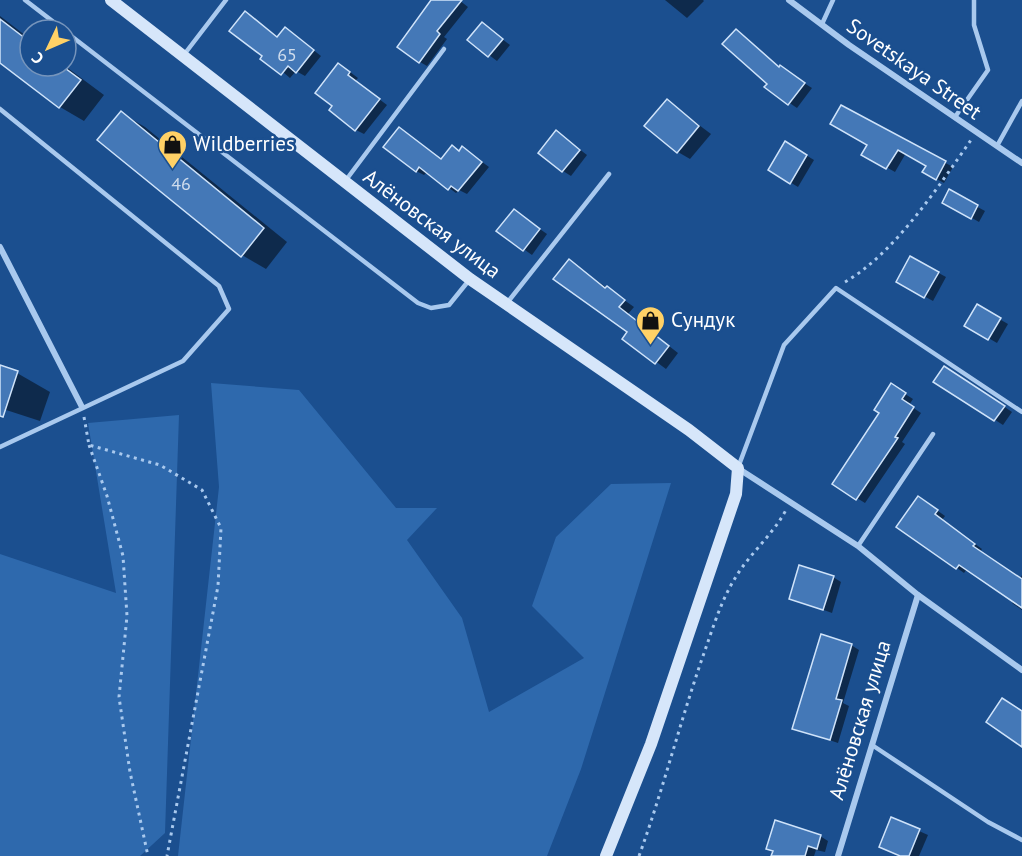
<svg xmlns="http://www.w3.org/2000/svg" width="1022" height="856" viewBox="0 0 1022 856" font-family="'PT Sans',sans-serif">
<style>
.green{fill:#2e69ad}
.shadow{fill:#0007}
.building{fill:#4478b7;stroke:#cfe3fa;stroke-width:1.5}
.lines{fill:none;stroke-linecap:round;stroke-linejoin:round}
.path{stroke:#a9c9ee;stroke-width:3;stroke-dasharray:3 4.5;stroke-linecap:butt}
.lane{stroke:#a9c9ee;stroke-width:4.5}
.street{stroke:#a9c9ee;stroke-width:6}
.secondary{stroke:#d6e6fa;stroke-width:12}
.labels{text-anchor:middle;stroke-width:5;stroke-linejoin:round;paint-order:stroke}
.number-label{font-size:18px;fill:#d0dded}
.street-label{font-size:21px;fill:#fff;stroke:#1b4f8f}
.poi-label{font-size:21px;fill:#fff;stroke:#1b4f8f;text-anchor:start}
</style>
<rect width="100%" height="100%" fill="#1b4f8f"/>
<g class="green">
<polygon points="211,383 299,390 396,508 437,508 407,540 462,618 489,712 584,658 532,606 556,537 611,484 671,483 581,769 547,856 178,856 219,487"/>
<polygon points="179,415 165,833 140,856 0,856 0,554 116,593 88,423"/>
</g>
<g class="shadow">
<polygon points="432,0 459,0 468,7 444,37 447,39 427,66 420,62"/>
<polygon points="665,0 703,0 704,1 687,18"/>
<polygon points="0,16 30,39 30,66 65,66 104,95 84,121 60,107 0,61"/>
<polygon points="253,18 279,38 293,34 321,56 305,76 296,71 290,78 264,56"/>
<polygon points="482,24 510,45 497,61 469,40"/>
<polygon points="736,31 780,68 812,88 797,108 766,87 769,84"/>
<polygon points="346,69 358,78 355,81 387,105 364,134 356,130"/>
<polygon points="667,101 711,134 690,159 678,152"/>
<polygon points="841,107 953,167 944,183 924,172 928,165 906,153 895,172 863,154 869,144"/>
<polygon points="121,113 145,127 287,242 266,269 242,255"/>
<polygon points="557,132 587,155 571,176 563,171"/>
<polygon points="786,143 814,160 798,187 770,170"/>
<polygon points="386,147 442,160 452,147 460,151 463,148 489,167 467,194 459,190 456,193 427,172 424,175 416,171"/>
<polygon points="950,192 985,211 979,222 944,202"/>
<polygon points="514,211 547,234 532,255 498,231"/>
<polygon points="911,258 946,277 933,301 898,282"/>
<polygon points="569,261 634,307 628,314 678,353 666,369 624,338 629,332"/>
<polygon points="977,306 1008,324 997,343 966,325"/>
<polygon points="0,367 17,373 50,392 40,421 0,408"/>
<polygon points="953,372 1012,412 1003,425 935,381"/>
<polygon points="891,385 913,399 909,405 921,413 902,442 905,444 865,503 834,484 881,413"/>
<polygon points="927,503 945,516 942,520 982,549 980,552 1020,579 1022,575 1022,610 1012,603 1014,600 967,569 964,573 957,568"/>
<polygon points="833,577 841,582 832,613 791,598"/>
<polygon points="851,645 859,650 843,703 849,706 838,743 794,728"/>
<polygon points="892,819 928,835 919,856 900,856 880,847"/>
<polygon points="820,836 828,841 825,852 816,850 814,856 773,856 774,852 767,848"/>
</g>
<g class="building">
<polygon points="431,0 462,0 437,31 440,34 419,63 397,47"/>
<polygon points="245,11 277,37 285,27 314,50 296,73 288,66 281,75 260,59 262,56 229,31"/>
<polygon points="0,19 30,42 30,66 62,66 81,80 59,108 0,63"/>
<polygon points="482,22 503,39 488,57 467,40"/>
<polygon points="736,29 779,67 780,65 805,83 788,105 764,87 767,84 722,44"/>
<polygon points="338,63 350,72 348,75 380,99 355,131 329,110 332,106 315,93"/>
<polygon points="667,99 699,126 677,153 644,126"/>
<polygon points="841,105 946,161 936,180 922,172 926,166 898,150 886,169 861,155 867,145 830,124"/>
<polygon points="121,111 264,228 241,257 97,140"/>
<polygon points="399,127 441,159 452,145 459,151 462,146 482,162 458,191 451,186 448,190 419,167 416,172 383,147"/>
<polygon points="556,130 580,150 562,172 538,153"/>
<polygon points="785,141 807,155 790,184 768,170"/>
<polygon points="949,189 978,205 971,219 942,203"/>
<polygon points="514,209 540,229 523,251 496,231"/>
<polygon points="910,256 939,272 924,298 896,282"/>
<polygon points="569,259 605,288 607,286 625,300 619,307 669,346 655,364 622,339 627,332 553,279"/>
<polygon points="977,304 1001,318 988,340 964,326"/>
<polygon points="0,365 18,371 3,417 0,416"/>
<polygon points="944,366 1005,406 994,421 933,382"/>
<polygon points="891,383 906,393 902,399 914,407 895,437 898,438 856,500 832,484 879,413 874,410"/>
<polygon points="918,496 938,510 935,514 975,544 973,546 1022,579 1022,608 959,565 956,569 896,527"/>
<polygon points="799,565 834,576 823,610 789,599"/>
<polygon points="821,634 852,644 836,699 842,700 830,740 792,729"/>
<polygon points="1002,698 1022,711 1022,747 986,722"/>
<polygon points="891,817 920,829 909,856 900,856 879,847"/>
<polygon points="775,820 821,835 817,849 808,846 805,856 771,856 773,851 766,849"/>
</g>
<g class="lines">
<g class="path">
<path d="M845,282C895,253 938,187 971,140"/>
<polyline points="84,417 89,445 160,465 202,490 221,528 218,586 167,856"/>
<polyline points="89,445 107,496 123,556 127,616 119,697 130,772 148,856"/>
<path d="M639,856C663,790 680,722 703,656C712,631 720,603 734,580C748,555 772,536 786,510"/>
</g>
<g class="lane">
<polyline points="25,0 64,30"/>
<polyline points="822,24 833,0"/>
<polyline points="66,32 418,303 431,308 449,305 470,279"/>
<polyline points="183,56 226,0"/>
<polyline points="0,109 219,286 229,309 183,361 0,447"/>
<polyline points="955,117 988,70 974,25 974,0"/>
<polyline points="997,146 1022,101"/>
<polyline points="346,180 444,49"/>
<polyline points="507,303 609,174"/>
<polyline points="739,465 784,345 836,288 1022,412"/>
<polyline points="858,546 933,434"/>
<polyline points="872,745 988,822 1022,840"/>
</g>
<g class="street">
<polyline points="789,0 849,45 1022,163"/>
<polyline points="0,247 82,407"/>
<polyline points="739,469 858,546 918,595 1022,670"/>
<polyline points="838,856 918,595"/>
</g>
<polyline class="secondary" points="111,0 470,279 689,430 738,468 736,494 651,744 606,856"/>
</g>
<defs>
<symbol id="shop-pin" viewBox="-11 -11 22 30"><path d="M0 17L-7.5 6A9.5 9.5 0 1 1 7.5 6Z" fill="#ffd166" stroke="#1b4f8f"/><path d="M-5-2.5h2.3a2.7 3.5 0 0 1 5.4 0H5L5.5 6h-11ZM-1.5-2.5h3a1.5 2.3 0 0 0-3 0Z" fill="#111"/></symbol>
</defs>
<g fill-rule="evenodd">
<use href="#shop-pin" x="156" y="128" width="33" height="45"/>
<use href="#shop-pin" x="634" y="304" width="33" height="45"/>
</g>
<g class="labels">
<g class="number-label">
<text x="287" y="61">65</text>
<text x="181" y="190">46</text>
</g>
<g class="street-label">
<text transform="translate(914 69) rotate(35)" y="7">Sovetskaya Street</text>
<text transform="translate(432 224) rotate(37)" y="7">Алёновская улица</text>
<text transform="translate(860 720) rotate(-73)" y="7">Алёновская улица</text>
</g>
<g class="poi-label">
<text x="193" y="151">Wildberries</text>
<text x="671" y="327">Сундук</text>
</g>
</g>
<g transform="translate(48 48) rotate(226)"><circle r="28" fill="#1b4f8f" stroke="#7695bc" stroke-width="1.5"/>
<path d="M0-4.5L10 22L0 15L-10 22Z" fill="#ffd166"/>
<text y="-9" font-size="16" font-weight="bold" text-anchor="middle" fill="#ffffff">С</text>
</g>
</svg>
